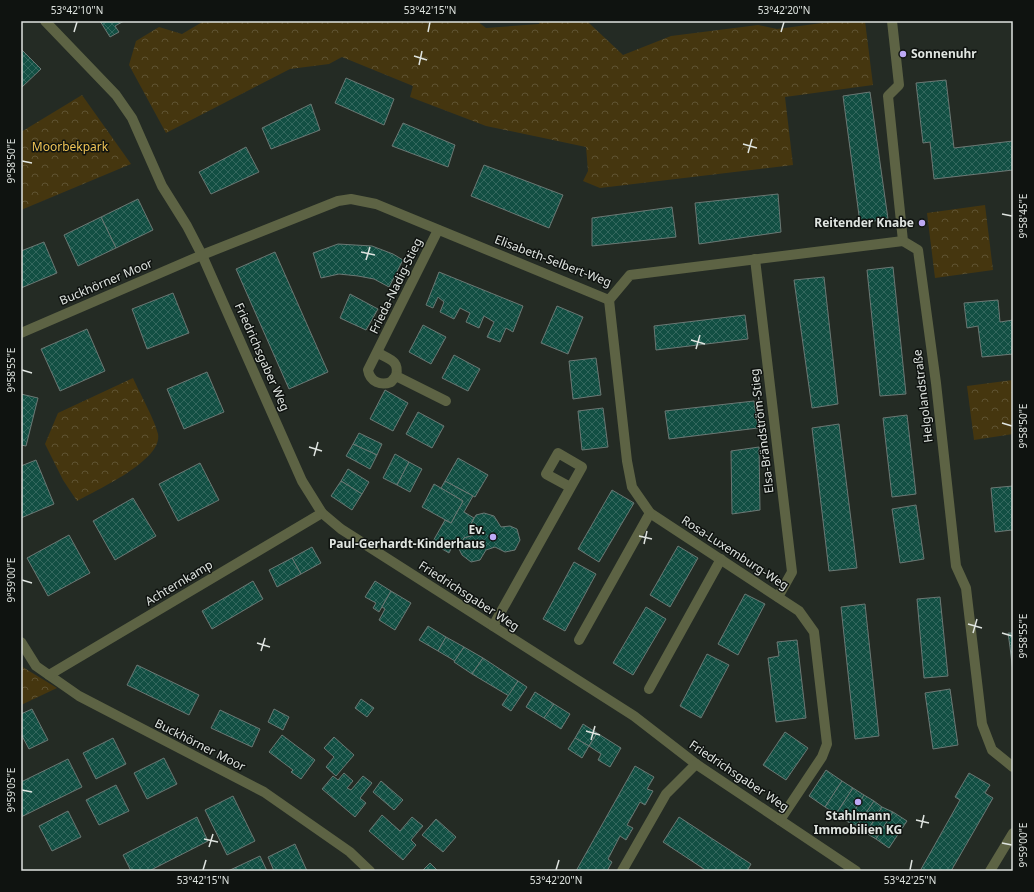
<svg xmlns="http://www.w3.org/2000/svg" width="1034" height="892" viewBox="0 0 1034 892" font-family="'Noto Sans',sans-serif">
<style>
.park{fill:url(#park-crowns)}
.building{fill:url(#building-cross-hatch);stroke:#6b7874}
.lines{fill:none;stroke-linecap:round;stroke-linejoin:round}
.minor{stroke:#5d6344;stroke-width:10}
.ticks{fill:none;stroke:#dfe4e0;stroke-width:1.5}
.poi-dot{fill:#bda9f5;stroke:#0f1310;stroke-width:1.5}
.labels{text-anchor:middle;stroke-width:3;stroke-linejoin:round;paint-order:stroke}
.poi-label{font-size:12px;font-weight:bold;fill:#dfe4e0;stroke:#0f1310;text-anchor:end}
.park-label{font-size:12px;fill:#f0c455;stroke:#0f1310}
.street-label{font-size:12px;fill:#dfe4e0;stroke:#0f1310}
.neatline{fill:none;stroke:#dfe4e0;stroke-width:1.5}
.ticks-label{font-size:10px;text-anchor:middle;fill:#dfe4e0}
</style>
<defs>
<pattern id="park-crowns" width="20" height="18" patternUnits="userSpaceOnUse"><rect width="20" height="18" fill="#45360f"/><path d="M2 6a3 3 0 1 1 6 0M12 15a3 3 0 1 1 6 0" fill="none" stroke="#5f5332"/></pattern>
<pattern id="building-cross-hatch" width="8" height="8" patternUnits="userSpaceOnUse"><rect width="8" height="8" fill="#124f43"/><path d="M0 0l8 8M0 8l8-8" fill="none" stroke="#34685e"/></pattern>
</defs>
<rect width="100%" height="100%" fill="#242b24"/>
<g class="park">
<polygon points="204,21 477,21 486,28 539,24 540,21 589,21 589,23 623,55 671,36 758,25 777,29 837,21 865,21 873,85 785,97 793,165 600,188 583,181 588,171 586,147 486,126 410,97 413,86 342,57 329,64 290,69 166,133 129,65 136,41 159,27 182,34"/>
<polygon points="82,95 131,164 21,210 21,132"/>
<polygon points="985,205 993,270 935,278 927,213"/>
<path d="M133,378C139,392 155,420 158,434C163,460 97,490 77,501L63,480L45,444L58,413Z"/>
<polygon points="1013,380 1013,434 974,440 967,386"/>
<polygon points="21,666 57,688 21,705"/>
</g>
<g class="building">
<polygon points="100,21 124,21 115,26 119,32 110,37"/>
<polygon points="21,49 41,69 21,88"/>
<polygon points="346,78 394,99 384,125 335,103"/>
<polygon points="946,80 954,148 1013,141 1013,170 934,179 930,142 923,143 916,83"/>
<polygon points="870,92 888,219 860,223 843,96"/>
<polygon points="311,104 320,130 271,149 262,128"/>
<polygon points="403,123 455,145 448,167 392,146"/>
<polygon points="246,147 259,172 211,194 199,172"/>
<polygon points="484,165 563,195 549,228 471,196"/>
<polygon points="778,194 781,232 699,244 695,203"/>
<polygon points="138,199 153,230 116,248 101,217"/>
<polygon points="672,207 676,237 592,246 592,218"/>
<polygon points="101,217 116,248 78,266 64,235"/>
<polygon points="44,242 57,273 21,288 21,251"/>
<polygon points="338,244 372,246 393,254 403,260 389,287 374,279 358,276 339,274 321,278 313,253"/>
<polygon points="275,252 328,372 289,389 236,269"/>
<polygon points="893,267 906,394 880,396 867,270"/>
<polygon points="439,272 523,306 513,332 506,328 500,342 487,337 494,322 484,316 479,328 466,322 470,313 460,308 454,319 440,312 444,302 438,297 433,308 426,305"/>
<polygon points="824,277 838,404 812,408 794,280"/>
<polygon points="173,293 189,333 147,349 132,309"/>
<polygon points="350,294 378,309 366,330 340,318"/>
<polygon points="998,300 1000,322 1013,320 1013,354 982,357 978,326 967,328 964,303"/>
<polygon points="557,306 583,317 568,354 541,343"/>
<polygon points="745,315 748,339 656,350 654,326"/>
<polygon points="423,325 446,337 431,364 409,352"/>
<polygon points="87,329 105,371 60,391 41,349"/>
<polygon points="454,355 480,369 468,391 442,378"/>
<polygon points="596,358 601,395 573,399 569,361"/>
<polygon points="207,372 224,412 184,429 167,389"/>
<polygon points="385,390 408,403 393,431 370,419"/>
<polygon points="21,394 38,398 26,446 21,445"/>
<polygon points="754,401 758,428 669,439 665,411"/>
<polygon points="603,408 608,447 582,450 578,411"/>
<polygon points="418,412 444,426 432,448 406,434"/>
<polygon points="907,415 916,494 892,497 883,418"/>
<polygon points="839,424 857,568 829,571 812,428"/>
<polygon points="359,433 382,444 377,455 353,444"/>
<polygon points="353,444 377,455 370,469 346,456"/>
<polygon points="759,447 760,510 732,514 731,451"/>
<polygon points="395,454 409,462 397,485 383,478"/>
<polygon points="458,458 488,475 475,497 445,481"/>
<polygon points="36,460 54,504 21,518 21,466"/>
<polygon points="409,462 422,469 410,492 397,485"/>
<polygon points="200,463 219,500 178,521 159,484"/>
<polygon points="348,469 369,482 362,494 341,481"/>
<polygon points="341,481 362,494 352,510 331,496"/>
<polygon points="445,481 473,496 464,512 474,518 471,524 473,532 471,536 464,538 461,544 455,541 449,553 432,543 445,520 451,523 463,501 441,488"/>
<polygon points="434,484 463,501 451,523 422,507"/>
<polygon points="1013,486 1013,535 1012,530 995,532 991,488"/>
<polygon points="612,490 634,503 599,562 578,549"/>
<polygon points="133,498 156,536 115,560 93,521"/>
<polygon points="916,505 924,559 900,563 892,509"/>
<polygon points="484,513 494,516 501,527 510,526 517,529 520,540 515,550 505,552 495,547 486,550 480,560 471,562 462,555 459,549 464,538 471,536 473,532 471,524 476,515"/>
<polygon points="69,535 90,573 48,596 27,558"/>
<polygon points="678,546 698,558 670,607 650,595"/>
<polygon points="312,547 321,563 301,574 292,558"/>
<polygon points="292,558 301,574 277,587 269,570"/>
<polygon points="574,562 596,574 565,631 543,619"/>
<polygon points="253,581 263,599 212,629 202,611"/>
<polygon points="375,581 391,591 379,612 373,608 376,603 365,597"/>
<polygon points="391,591 411,603 395,630 379,620 385,609 382,607"/>
<polygon points="745,594 765,604 738,655 718,644"/>
<polygon points="940,597 948,676 924,678 917,599"/>
<polygon points="865,604 879,736 855,739 841,607"/>
<polygon points="646,607 666,619 633,675 613,663"/>
<polygon points="428,626 446,637 438,651 419,640"/>
<polygon points="1008,633 1013,633 1013,672 1010,647"/>
<polygon points="446,637 464,647 455,661 438,651"/>
<polygon points="797,640 806,718 776,722 768,658 779,656 777,642"/>
<polygon points="464,647 483,658 472,674 454,662"/>
<polygon points="707,654 729,665 701,718 680,706"/>
<polygon points="483,658 518,681 509,696 472,674"/>
<polygon points="137,665 199,695 189,715 127,685"/>
<polygon points="518,681 527,687 511,711 502,705"/>
<polygon points="950,689 958,745 933,749 925,693"/>
<polygon points="535,692 554,704 544,718 526,707"/>
<polygon points="361,699 374,708 367,717 355,708"/>
<polygon points="554,704 570,714 561,729 544,718"/>
<polygon points="32,709 48,740 29,749 21,734 21,714"/>
<polygon points="274,709 289,717 283,730 268,722"/>
<polygon points="220,710 260,729 252,747 211,728"/>
<polygon points="583,724 597,733 589,746 575,738"/>
<polygon points="785,732 808,748 786,780 763,765"/>
<polygon points="597,733 621,748 610,767 598,760 601,754 589,746"/>
<polygon points="282,735 315,760 301,779 291,772 293,770 269,752"/>
<polygon points="334,737 354,755 336,776 326,767 334,757 324,748"/>
<polygon points="113,738 126,764 96,779 83,753"/>
<polygon points="575,738 589,746 582,758 568,749"/>
<polygon points="164,758 177,784 147,799 134,773"/>
<polygon points="68,759 82,787 21,817 21,782"/>
<polygon points="635,766 654,777 647,789 653,791 645,805 640,802 627,825 633,828 626,840 620,836 608,859 612,862 607,871 576,871"/>
<polygon points="826,770 842,781 825,807 809,796"/>
<polygon points="344,773 353,781 347,788 351,790 363,776 372,783 360,798 366,803 355,817 322,789 333,776 338,780"/>
<polygon points="969,773 990,785 985,793 993,798 951,871 920,871 960,800 955,797"/>
<polygon points="381,781 403,800 394,810 373,792"/>
<polygon points="842,781 853,788 836,814 825,807"/>
<polygon points="116,785 129,811 99,825 86,800"/>
<polygon points="853,788 864,795 848,822 836,814"/>
<polygon points="864,795 874,801 857,826 848,822"/>
<polygon points="233,796 255,841 227,855 205,810"/>
<polygon points="874,801 882,807 866,833 857,826"/>
<polygon points="882,807 893,812 876,839 866,833"/>
<polygon points="68,811 81,837 52,851 39,826"/>
<polygon points="893,812 907,821 889,848 876,839"/>
<polygon points="382,815 400,831 412,817 423,826 411,840 416,845 403,860 369,831"/>
<polygon points="197,817 208,841 149,871 131,871 123,855"/>
<polygon points="679,817 751,864 747,871 707,871 663,842"/>
<polygon points="436,819 456,837 443,852 422,835"/>
<polygon points="295,844 307,871 274,871 268,857"/>
<polygon points="260,856 267,871 228,871"/>
<polygon points="430,863 438,871 422,871"/>
</g>
<g class="lines">
<g class="minor">
<polyline points="45,21 116,95 132,118 162,186 187,226 202,255 302,481 322,513 341,529 634,716 696,764 856,871"/>
<polyline points="892,21 899,85 888,96 903,241 918,250 936,383 956,566 966,588 982,724 992,750 1013,767"/>
<polyline points="755,259 792,572 778,597"/>
<polyline points="609,300 627,461 632,487 650,513 799,611 814,632 827,744 822,757 780,820"/>
<polyline points="21,333 202,255 338,201 351,199 376,204 609,300 630,275 903,241"/>
<path d="M378,353C389,359 400,361 396,376L446,401"/>
<path d="M396,376L391,382C381,386 370,382 368,370L438,230"/>
<polyline points="493,626 582,467 558,453 546,474 570,487"/>
<polyline points="579,640 650,513"/>
<polyline points="21,642 36,666 79,696 264,792 350,852 370,871"/>
<polyline points="49,675 322,513"/>
<polyline points="649,689 721,559"/>
<polyline points="622,871 666,794 696,764"/>
<polyline points="990,871 1013,833"/>
</g>
</g>
<path class="ticks" d="M74,32L77,22M428,32L430,22M781,32L784,22M414,56L427,60M419,65L422,51M743,144L757,148M748,153L752,139M22,161L32,163M1002,214L1012,216M361,252L375,255M366,260L370,247M691,340L705,344M696,349L700,335M22,370L32,373M1002,423L1012,426M309,447L322,451M314,456L318,442M639,536L652,539M644,544L647,531M22,580L32,583M968,624L982,628M973,633L977,619M1002,633L1012,636M257,643L270,647M261,651L265,638M586,731L600,735M591,740L595,726M22,790L32,792M916,820L929,823M921,828L924,815M204,839L218,842M1002,843L1012,845M209,847L213,834M203,870L206,860M556,870L559,860M910,870L912,860"/>
<g class="poi-dot">
<circle cx="903" cy="54" r="4"/>
<circle cx="922" cy="223" r="4"/>
<circle cx="493" cy="537" r="4"/>
<circle cx="858" cy="802" r="4"/>
</g>
<g class="labels">
<g class="poi-label">
<text x="911" y="58" text-anchor="start">Sonnenuhr</text>
<text x="914" y="227">Reitender Knabe</text>
<text x="485" y="534">Ev.<tspan x="485" dy="14">Paul-Gerhardt-Kinderhaus</tspan></text>
<text x="858" y="820" text-anchor="middle">Stahlmann<tspan x="858" dy="14">Immobilien KG</tspan></text>
</g>
<g class="park-label">
<text x="70" y="151">Moorbekpark</text>
</g>
<g class="street-label">
<text transform="translate(553 261) rotate(21)" y="4">Elisabeth-Selbert-Weg</text>
<text transform="translate(106 282) rotate(-23)" y="4">Buckhörner Moor</text>
<text transform="translate(396 286) rotate(-64)" y="4">Frieda-Nadig-Stieg</text>
<text transform="translate(262 357) rotate(66)" y="4">Friedrichsgaber Weg</text>
<text transform="translate(923 396) rotate(-97)" y="4">Helgolandstraße</text>
<text transform="translate(762 431) rotate(-97)" y="4">Elsa-Brändström-Stieg</text>
<text transform="translate(735 553) rotate(33)" y="4">Rosa-Luxemburg-Weg</text>
<text transform="translate(179 583) rotate(-31)" y="4">Achternkamp</text>
<text transform="translate(469 596) rotate(33)" y="4">Friedrichsgaber Weg</text>
<text transform="translate(200 745) rotate(27)" y="4">Buckhörner Moor</text>
<text transform="translate(739 776) rotate(34)" y="4">Friedrichsgaber Weg</text>
</g>
</g>
<rect width="1034" height="892" fill="none" stroke="#0f1310" stroke-width="44"/>
<rect x="22" y="22" width="990" height="848" class="neatline"/>
<g class="ticks-label">
<text x="77" y="14">53°42'10"N</text>
<text x="430" y="14">53°42'15"N</text>
<text x="784" y="14">53°42'20"N</text>
<text transform="translate(11 161) rotate(-90)" y="4">9°58'50"E</text>
<text transform="translate(1023 216) rotate(-90)" y="4">9°58'45"E</text>
<text transform="translate(11 370) rotate(-90)" y="4">9°58'55"E</text>
<text transform="translate(1023 426) rotate(-90)" y="4">9°58'50"E</text>
<text transform="translate(11 580) rotate(-90)" y="4">9°59'00"E</text>
<text transform="translate(1023 636) rotate(-90)" y="4">9°58'55"E</text>
<text transform="translate(11 790) rotate(-90)" y="4">9°59'05"E</text>
<text transform="translate(1023 845) rotate(-90)" y="4">9°59'00"E</text>
<text x="203" y="884">53°42'15"N</text>
<text x="556" y="884">53°42'20"N</text>
<text x="910" y="884">53°42'25"N</text>
</g>
</svg>
